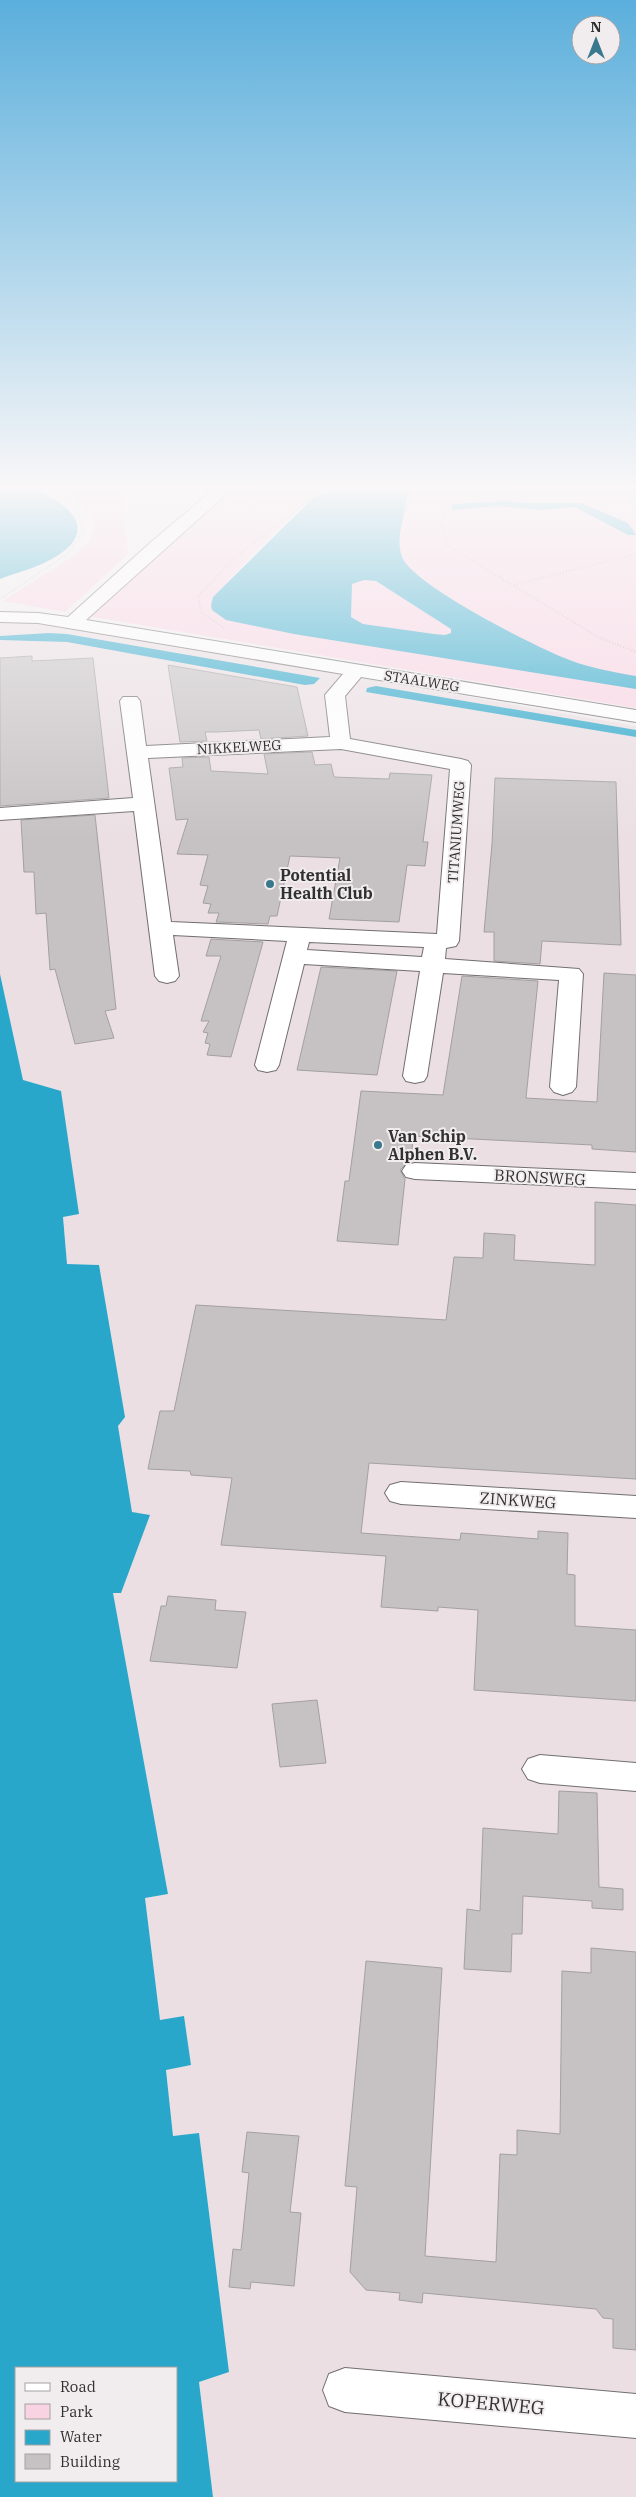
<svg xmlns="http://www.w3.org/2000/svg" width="636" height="2497" viewBox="0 0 636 2497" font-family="'IBM Plex Serif',serif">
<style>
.built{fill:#ebdfe3}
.green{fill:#fad3e2}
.water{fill:#29a7ca;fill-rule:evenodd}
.building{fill:#c6c2c3;stroke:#a3a0a1}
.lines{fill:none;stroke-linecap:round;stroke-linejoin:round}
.minor-casing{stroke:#716e6f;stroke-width:2}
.path{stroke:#a4a1a2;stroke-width:2;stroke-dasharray:0.5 2.5;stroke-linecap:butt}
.minor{fill:#fff;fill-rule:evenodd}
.poi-dot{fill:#3a798d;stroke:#f1edef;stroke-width:2}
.labels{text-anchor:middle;stroke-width:4;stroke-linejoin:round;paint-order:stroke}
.far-street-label{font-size:14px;fill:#323131;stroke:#f1edef}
.poi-label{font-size:16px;font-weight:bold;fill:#323131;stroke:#f1edef;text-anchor:start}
.street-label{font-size:16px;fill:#323131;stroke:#f1edef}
.near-street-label{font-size:19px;fill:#323131;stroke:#f1edef}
</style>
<rect width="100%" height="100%" fill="#f1edef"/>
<polygon class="built" points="0,620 35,621 636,726 636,2497 213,2497 199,2382 229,2372 199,2133 173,2136 166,2069 191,2065 184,2016 160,2021 145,1898 168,1894 112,1593 149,1516 132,1512 118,1426 98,1265 67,1264 63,1216 79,1214 23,1080 0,974"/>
<g class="green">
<polygon points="72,489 121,489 128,554 65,612 3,601 73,556 90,541 95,520 71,494"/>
<path d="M226,489H339C330,491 320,492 313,498C296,510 215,590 211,605L218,615L334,603L383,489H636V708L87,616Z"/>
</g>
<g class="water">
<path d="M0,489H42L40,492C81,510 95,537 48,561C33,569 15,573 0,579Z"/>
<path d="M339,489H407C408,511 394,536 402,557C413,585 531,644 562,657C585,667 612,672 636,676V689L294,634L226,620L212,610L211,605L213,597L314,497ZM364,580L376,581L451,629V633L445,635L434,634L363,624L351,617L352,584Z"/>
<polygon points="506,501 528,503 581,503 628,523 636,535 628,535 575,507 542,510 496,506 452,510 452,504"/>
<polygon points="49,633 67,634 320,678 314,684 305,685 67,642 0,640 0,636"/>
<polygon points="376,686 636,730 636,737 366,692 367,688"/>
<path d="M0,974L23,1080L61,1091L79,1214L63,1217L67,1264L99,1265L125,1417L118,1426L132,1512L150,1515L121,1593H113L168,1894L145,1898L160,2020L184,2016L191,2065L166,2070L173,2136L199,2133L229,2372L199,2382L213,2497H0ZM16,2368H176V2481H16Z"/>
</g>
<g class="building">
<polygon points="32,656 32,661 93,658 109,798 0,806 0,658"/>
<polygon points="168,665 297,687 308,736 261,739 259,730 217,732 205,732 207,741 180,742"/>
<polygon points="312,752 315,765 331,764 334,777 389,779 390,773 432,775 423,842 428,842 425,866 407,865 399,922 329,919 340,858 290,856 277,916 270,916 268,924 216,922 219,913 208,913 211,904 203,903 208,886 200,885 208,855 177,854 188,819 176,820 169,768 183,767 182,758 209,757 211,771 268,774 264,754"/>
<polygon points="495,778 616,782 621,945 542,941 540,964 494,961 494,932 484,932 492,844"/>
<polygon points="95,815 116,1009 105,1011 114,1038 75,1044 55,969 50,970 46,913 36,914 34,872 24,872 21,820"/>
<polygon points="211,939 263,942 231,1057 207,1055 210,1044 205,1043 208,1033 203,1032 209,1021 201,1021 221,956 206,956"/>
<polygon points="321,967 397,971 377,1075 297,1070"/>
<polygon points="604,973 636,975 636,1152 592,1149 592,1145 413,1136 412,1150 408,1150 407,1163 400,1170 405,1179 398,1245 337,1241 345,1181 349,1181 361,1091 443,1095 462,976 538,981 526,1098 597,1102"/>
<polygon points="595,1202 636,1205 636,1479 369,1463 361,1533 460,1540 461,1533 538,1539 538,1531 568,1533 567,1574 575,1575 575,1626 636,1630 636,1701 474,1690 478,1610 438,1607 438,1611 381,1607 386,1556 221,1545 232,1478 191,1475 190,1471 148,1469 160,1411 174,1411 196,1305 446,1320 454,1257 483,1258 484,1233 515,1235 514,1260 595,1265"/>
<polygon points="168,1596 216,1600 215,1610 246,1612 237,1668 150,1661 161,1606 166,1606"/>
<polygon points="317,1700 326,1763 280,1767 272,1704"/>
<polygon points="559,1791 597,1793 599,1887 623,1889 623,1910 592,1908 592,1901 523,1896 522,1934 512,1934 511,1972 464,1969 467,1909 480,1911 483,1828 558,1834"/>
<polygon points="591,1948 636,1952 636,2350 613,2348 613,2319 603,2318 596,2309 423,2293 422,2303 399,2300 400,2293 366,2290 350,2272 357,2187 345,2186 366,1961 442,1968 425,2256 496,2262 500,2154 517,2155 517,2130 560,2134 562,1971 591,1973"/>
<polygon points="247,2132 299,2136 290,2212 301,2213 294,2286 251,2282 250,2289 229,2287 233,2249 241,2250 249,2173 242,2172"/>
</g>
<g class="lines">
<defs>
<g id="minor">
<path d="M208,489H224L223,497L86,620L636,710V722L361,677L345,696L350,739L461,759L468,761L471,765L459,941L456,946L446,948L445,959L579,969L583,974L576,1087L572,1092L563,1095L554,1092L550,1087L559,980L443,973L427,1076L424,1081L415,1083L406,1081L403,1076L420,971L304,964L279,1065L276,1070L267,1072L258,1070L255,1065L287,941L173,935L179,976L175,981L167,983L159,981L155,976L134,811L0,820V808L133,798L120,701L123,697H137L140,701L146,746L330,737L325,695L343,674L38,623L0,622V612L38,613L68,617L151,542L207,495ZM341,749L450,769L437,934L171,922L148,758ZM309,942L424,947L422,957L307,950Z"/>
<polygon points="415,1163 636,1173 636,1189 415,1179 406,1177 402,1171 406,1165"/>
<polygon points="401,1482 636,1496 636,1518 401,1504 390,1501 385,1493 390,1485"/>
<polygon points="540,1755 636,1763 636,1791 540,1783 528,1779 522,1769 528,1759"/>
<polygon points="345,2368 636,2394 636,2438 345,2412 329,2406 323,2390 329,2374"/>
</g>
</defs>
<use href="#minor" class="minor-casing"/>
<g class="path">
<polyline points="448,489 442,525 448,546 598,637 636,652"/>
<polyline points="514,585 636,554"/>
<path d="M2,598L67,554L84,532C81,511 72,502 54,492L56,489"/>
<polyline points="224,628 201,612 198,596 238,555 323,489"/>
</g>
<use href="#minor" class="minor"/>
</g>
<linearGradient id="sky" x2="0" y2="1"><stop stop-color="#5bafdc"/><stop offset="0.58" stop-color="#f9f7f8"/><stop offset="1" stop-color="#f9f7f8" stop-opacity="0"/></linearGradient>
<rect width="636" height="839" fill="url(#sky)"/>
<g class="poi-dot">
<circle cx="270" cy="884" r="5"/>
<circle cx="378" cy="1145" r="5"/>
</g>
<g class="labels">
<g class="far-street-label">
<text transform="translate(422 681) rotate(9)" y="5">STAALWEG</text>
<text transform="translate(239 747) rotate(-3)" y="5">NIKKELWEG</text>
<text transform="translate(456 832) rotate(-86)" y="5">TITANIUMWEG</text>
</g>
<g class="poi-label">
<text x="280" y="881">Potential<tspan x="280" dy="18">Health Club</tspan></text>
<text x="388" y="1142">Van Schip<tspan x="388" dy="18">Alphen B.V.</tspan></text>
</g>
<g class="street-label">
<text transform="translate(540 1177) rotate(3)" y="6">BRONSWEG</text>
<text transform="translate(518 1500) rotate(4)" y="6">ZINKWEG</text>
</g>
<g class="near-street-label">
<text transform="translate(491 2403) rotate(5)" y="7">KOPERWEG</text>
</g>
</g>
<rect x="15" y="2367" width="162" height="115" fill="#f1edef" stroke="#a5a2a3"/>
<rect x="25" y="2383" width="25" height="8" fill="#ffffff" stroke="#a5a2a3"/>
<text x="60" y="2392" font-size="15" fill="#323131">Road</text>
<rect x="25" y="2404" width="25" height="15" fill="#fad3e2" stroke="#a5a2a3"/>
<text x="60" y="2417" font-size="15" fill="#323131">Park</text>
<rect x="25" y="2430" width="25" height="15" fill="#29a7ca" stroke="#a5a2a3"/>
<text x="60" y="2442" font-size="15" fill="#323131">Water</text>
<rect x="25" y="2454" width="25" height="15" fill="#c6c2c3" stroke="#a5a2a3"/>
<text x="60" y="2467" font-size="15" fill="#323131">Building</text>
<g transform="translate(596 40)"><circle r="24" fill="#f1edef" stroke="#a5a2a3"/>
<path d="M0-4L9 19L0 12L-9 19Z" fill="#3a798d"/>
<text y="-8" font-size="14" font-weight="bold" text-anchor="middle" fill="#323131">N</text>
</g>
</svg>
